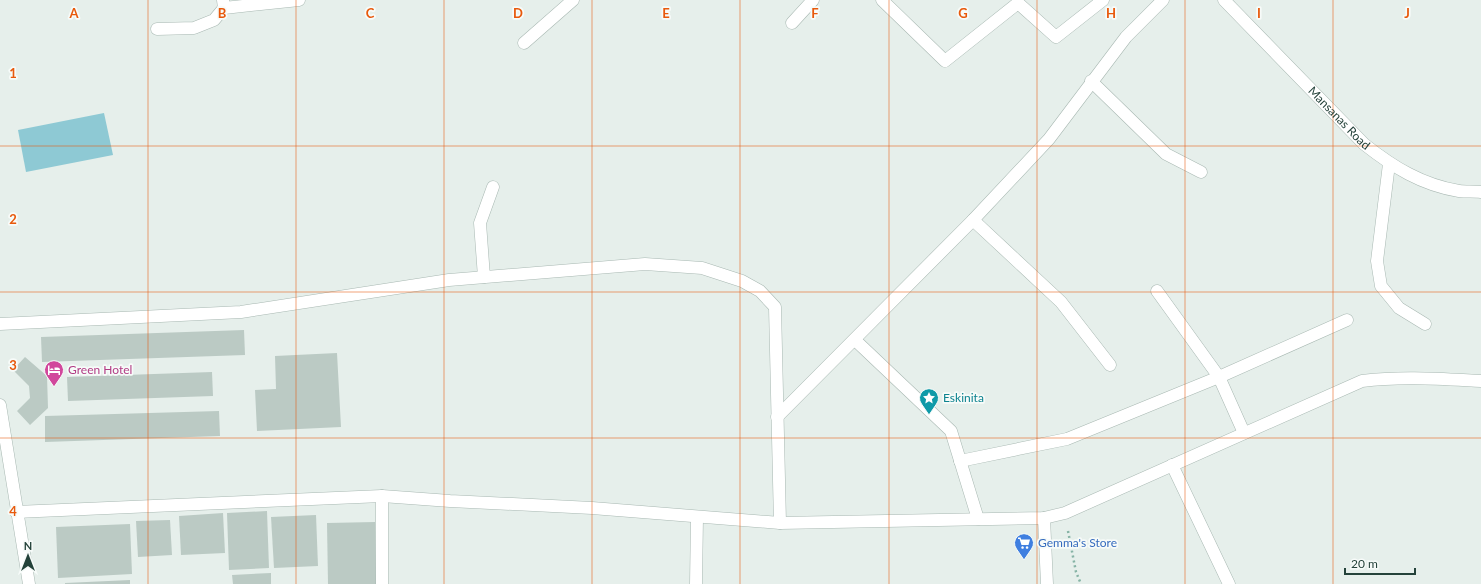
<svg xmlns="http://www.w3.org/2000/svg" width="1481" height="584" viewBox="0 0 1481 584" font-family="Lato,sans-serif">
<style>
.water{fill:#8ec9d4}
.building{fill:#bbcac4}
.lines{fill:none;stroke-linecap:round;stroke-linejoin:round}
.minor-casing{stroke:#a8b8b2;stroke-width:13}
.path{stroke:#86b3a5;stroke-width:2.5;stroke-dasharray:2 3;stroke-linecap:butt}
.minor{stroke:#fff;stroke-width:12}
.grid{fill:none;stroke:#e8590c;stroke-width:1;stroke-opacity:0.55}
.labels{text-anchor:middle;stroke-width:3.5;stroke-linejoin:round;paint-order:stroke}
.street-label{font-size:12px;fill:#24423a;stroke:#f7fbf9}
.hotel-label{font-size:12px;fill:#b23c85;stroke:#f7fbf9;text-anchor:start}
.culture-label{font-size:12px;fill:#0d838f;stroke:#f7fbf9;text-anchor:start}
.shop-label{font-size:12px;fill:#366cbe;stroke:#f7fbf9;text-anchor:start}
.grid-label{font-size:13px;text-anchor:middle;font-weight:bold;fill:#e8590c;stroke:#f7fbf9;stroke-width:3.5;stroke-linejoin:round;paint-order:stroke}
</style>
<rect width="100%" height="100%" fill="#e6efeb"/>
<polygon class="water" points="104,113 113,155 26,172 18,130"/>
<g class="building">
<polygon points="244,330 245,355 42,362 41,337"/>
<polygon points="337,353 341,427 257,431 255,390 276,389 275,356"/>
<polygon points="25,357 47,376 48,408 30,425 17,411 30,398 29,386 13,370"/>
<polygon points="212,372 213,396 68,401 67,377"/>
<polygon points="219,411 220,436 45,442 45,416"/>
<polygon points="267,511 269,568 229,570 227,513"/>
<polygon points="223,513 225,553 181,555 179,516"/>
<polygon points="316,515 318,566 274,568 271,517"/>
<polygon points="170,520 172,555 138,557 136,521"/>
<polygon points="375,522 376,584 328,584 327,523"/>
<polygon points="130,524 132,574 58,578 56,527"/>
<polygon points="271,573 271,584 233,584 232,575"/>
<polygon points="130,580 130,584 65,584 65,583"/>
</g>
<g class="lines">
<defs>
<g id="minor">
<polyline points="223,0 224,8 299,0"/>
<polyline points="882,0 945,61 1018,3 1056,37 1103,0"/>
<path id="s1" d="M1224,0L1364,144C1393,167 1422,185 1459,191C1466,192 1474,191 1481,192"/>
<polyline points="792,23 813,0"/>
<polyline points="157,29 194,28 214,20 224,8"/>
<polyline points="524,43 573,0"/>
<polyline points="1091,81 1166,154 1201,172"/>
<polyline points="1389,164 1377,261 1381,286 1399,308 1425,324"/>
<polyline points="973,220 1061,302 1110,365"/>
<polyline points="484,277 480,223 493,187"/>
<polyline points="1157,291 1219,377 1244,433"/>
<polyline points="0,324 241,312 449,280 645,264 702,268 742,281 760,291 775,307 780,523"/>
<polyline points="855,340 951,431 978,519"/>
<polyline points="0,405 29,584"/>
<polyline points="777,417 973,220 1049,139 1126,37 1163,0"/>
<polyline points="960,461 1067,439 1219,377 1347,320"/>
<polyline points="1172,465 1229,584"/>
<path d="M16,512L382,496L450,501L592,508L780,523L1044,518L1065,513L1362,381C1402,376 1441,379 1481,381"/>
<polyline points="1044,518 1047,584"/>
<polyline points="382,584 382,496"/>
<polyline points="696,584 697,517"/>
</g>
</defs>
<use href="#minor" class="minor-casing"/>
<polyline class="path" points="1068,531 1076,572 1081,584"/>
<use href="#minor" class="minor"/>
</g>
<path class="grid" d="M148,0V584M296,0V584M444,0V584M592,0V584M740,0V584M889,0V584M1037,0V584M1185,0V584M1333,0V584M0,146H1481M0,292H1481M0,438H1481"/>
<defs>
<symbol id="hotel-pin" viewBox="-11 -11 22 30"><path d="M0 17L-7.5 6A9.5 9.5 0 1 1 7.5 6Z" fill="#d1479c" stroke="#f7fbf9"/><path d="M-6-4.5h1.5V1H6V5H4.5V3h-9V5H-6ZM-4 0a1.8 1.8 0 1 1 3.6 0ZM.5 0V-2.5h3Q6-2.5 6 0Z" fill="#fff"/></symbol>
<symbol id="sight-pin" viewBox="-11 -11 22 30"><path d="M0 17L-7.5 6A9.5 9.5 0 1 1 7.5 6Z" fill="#0f9aa8" stroke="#f7fbf9"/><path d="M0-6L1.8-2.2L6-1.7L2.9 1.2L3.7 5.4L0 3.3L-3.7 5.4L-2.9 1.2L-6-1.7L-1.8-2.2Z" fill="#fff"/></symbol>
<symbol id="supermarket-pin" viewBox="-11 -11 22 30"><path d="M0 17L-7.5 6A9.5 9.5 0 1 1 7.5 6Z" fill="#3f7fe0" stroke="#f7fbf9"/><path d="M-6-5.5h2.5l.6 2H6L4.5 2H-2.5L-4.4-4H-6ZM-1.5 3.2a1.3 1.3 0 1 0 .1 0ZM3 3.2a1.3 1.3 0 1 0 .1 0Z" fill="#fff"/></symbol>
</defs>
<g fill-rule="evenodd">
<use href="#hotel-pin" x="43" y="359" width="22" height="30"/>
<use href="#sight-pin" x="918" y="387" width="22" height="30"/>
<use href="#supermarket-pin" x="1013" y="532" width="22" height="30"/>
</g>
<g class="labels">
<g class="street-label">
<text dy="4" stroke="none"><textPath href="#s1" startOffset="165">Mansanas Road</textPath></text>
</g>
<g class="hotel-label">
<text x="68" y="374">Green Hotel</text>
</g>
<g class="culture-label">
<text x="943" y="402">Eskinita</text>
</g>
<g class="shop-label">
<text x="1038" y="547">Gemma's Store</text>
</g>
</g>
<g class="grid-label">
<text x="74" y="18">A</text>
<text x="222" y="18">B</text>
<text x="370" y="18">C</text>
<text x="518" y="18">D</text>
<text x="666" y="18">E</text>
<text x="815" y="18">F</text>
<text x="963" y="18">G</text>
<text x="1111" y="18">H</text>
<text x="1259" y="18">I</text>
<text x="1407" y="18">J</text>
<text x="13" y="78">1</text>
<text x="13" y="224">2</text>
<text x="13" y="370">3</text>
<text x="13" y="516">4</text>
</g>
<g transform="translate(28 556)" stroke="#f7fbf9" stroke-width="3" paint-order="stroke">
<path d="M0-3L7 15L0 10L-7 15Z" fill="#24423a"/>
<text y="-6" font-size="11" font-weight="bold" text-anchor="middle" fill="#24423a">N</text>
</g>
<path d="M1345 568v6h70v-6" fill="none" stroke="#24423a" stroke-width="2"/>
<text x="1351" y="568" font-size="12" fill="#24423a" stroke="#f7fbf9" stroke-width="3" paint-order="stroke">20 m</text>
</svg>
